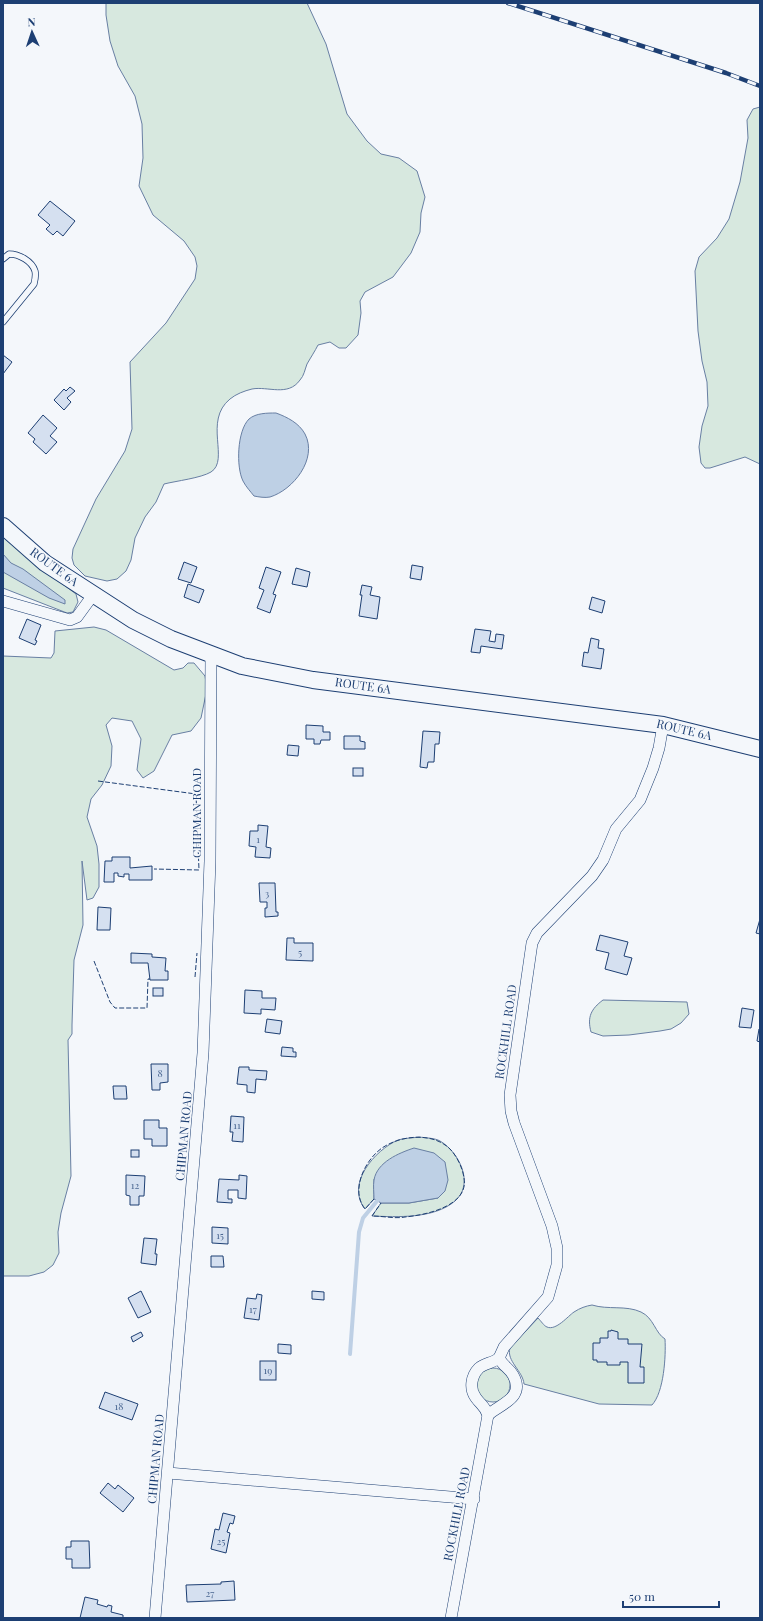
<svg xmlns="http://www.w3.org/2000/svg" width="763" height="1621" viewBox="0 0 763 1621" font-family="'Playfair Display',serif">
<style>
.green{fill:#d7e8df;stroke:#687fa3}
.water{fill:#bed0e5;stroke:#687fa3}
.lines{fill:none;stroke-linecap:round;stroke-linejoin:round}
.stream{stroke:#bed0e5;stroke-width:4}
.building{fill:#d5e0f0;stroke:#1d3f73}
.service-casing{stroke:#1d3f73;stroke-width:7}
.minor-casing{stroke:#1d3f73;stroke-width:12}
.secondary-casing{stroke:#1d3f73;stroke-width:18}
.service{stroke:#f4f7fb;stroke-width:5.5}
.minor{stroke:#f4f7fb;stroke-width:11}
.secondary{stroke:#f4f7fb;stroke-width:16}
.rail-casing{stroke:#1d3f73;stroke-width:4.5}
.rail{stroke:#f4f7fb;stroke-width:3;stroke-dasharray:9;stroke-linecap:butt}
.fence{stroke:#1d3f73;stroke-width:1;stroke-dasharray:5 2;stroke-linecap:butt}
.labels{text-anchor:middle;stroke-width:3;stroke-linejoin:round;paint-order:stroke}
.number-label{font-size:10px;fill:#4b6792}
.street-label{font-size:12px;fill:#1d3f73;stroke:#f4f7fb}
</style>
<rect width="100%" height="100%" fill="#f4f7fb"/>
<g class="green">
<path d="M106,3H307L326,44L347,114L367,141L381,154L399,158L417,171L425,197L421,213L420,232L411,253L393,277L365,292L360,301L361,313L358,335L346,348H339L330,342L318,345C315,351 311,357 307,364C305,369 304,376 300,380C288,397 268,386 252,389C244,391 236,394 230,399C203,421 230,460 211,472C201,478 176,481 164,484L156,502L145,517L135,538L131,560L126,571L117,579L107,581L85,576L74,565L72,558L73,549L96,499L125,451L132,429L130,362L166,323L195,279L197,266L195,257L184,241L153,215L139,186L143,158L142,124L135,96L118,66L110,41L106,15Z"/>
<polygon points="760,107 760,464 745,457 710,468 705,468 701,463 699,447 702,426 708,406 707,382 702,361 698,331 695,271 699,257 717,238 729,219 740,182 748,138 747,120 753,109"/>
<polygon points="3,537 41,568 76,594 78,602 73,612 67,613 3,588"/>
<polygon points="94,627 106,630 174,670 183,668 188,663 194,663 205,676 207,689 201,718 191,731 172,735 154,771 143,778 137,770 141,739 132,721 112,718 106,725 112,746 111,766 102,785 91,799 87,817 97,846 99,864 99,887 93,898 87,900 82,861 83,925 74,960 72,1025 72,1034 68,1040 71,1176 61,1213 58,1232 59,1253 53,1265 44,1272 29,1276 3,1276 3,656 51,658 54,653 55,631"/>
<path d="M603,1000L687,1002L689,1014L681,1023L671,1029L660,1031L629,1035L603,1036L591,1032C587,1017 591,1009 603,1000Z"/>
<path d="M419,1137C426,1138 435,1138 440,1141C459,1152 475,1184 455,1201C434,1219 397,1217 372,1216L381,1203H409L438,1198L374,1179V1199L365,1209C345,1184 375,1150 398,1140C404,1138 413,1138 419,1137Z"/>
<path d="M592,1305C608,1310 626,1305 641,1312C654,1318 655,1333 665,1339C666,1356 664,1392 652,1405L599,1404L524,1384C523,1371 506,1361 510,1348L538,1318C541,1321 544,1326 547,1327C556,1331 568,1316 574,1312C580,1308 586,1306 592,1305Z"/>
<circle cx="493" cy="1385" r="17"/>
</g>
<g class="water">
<path d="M276,413C287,417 299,423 305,434C318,459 293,490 270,497C265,498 259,497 254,496C251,492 246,487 243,481C236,467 237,431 249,419C256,413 267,413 276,413Z"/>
<polygon points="3,554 11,563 23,569 65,600 65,604 49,598 3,572"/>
<path d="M414,1148L434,1153L445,1162L448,1180L445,1191L438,1198L409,1203H381L374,1199C374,1193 373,1186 374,1180C377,1162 399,1153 414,1148Z"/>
</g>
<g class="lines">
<polyline class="stream" points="350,1354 359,1232 363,1218 377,1201"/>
</g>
<g class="building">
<polygon points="50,201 75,221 63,236 57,231 53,235 46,229 50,225 38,215"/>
<polygon points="3,355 12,362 3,374"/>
<polygon points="70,387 75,391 67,398 71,402 64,410 54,400 64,389 66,391"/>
<polygon points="43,415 57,428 50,436 57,442 46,454 33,442 35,439 28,433"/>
<polygon points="184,562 197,567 191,583 178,579"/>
<polygon points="412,565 423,567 421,580 410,578"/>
<polygon points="266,567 281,572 273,594 276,595 270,613 257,608 264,590 259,588"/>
<polygon points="296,568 310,572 307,587 292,584"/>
<polygon points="188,584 204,590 199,603 184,597"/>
<polygon points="362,585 372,587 370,595 380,597 377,619 359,616 362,595 360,595"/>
<polygon points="592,597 605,601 602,613 589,609"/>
<polygon points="27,619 41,625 35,640 37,641 35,645 19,638"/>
<polygon points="475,629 491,631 489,641 495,642 496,634 504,635 502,649 481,646 480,653 471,652"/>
<polygon points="591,638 599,640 598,648 604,649 601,669 582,666 584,652 588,653"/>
<polygon points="306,725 323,726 323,732 330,732 330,740 321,740 320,744 314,744 314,739 306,739"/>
<polygon points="423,731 440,732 439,744 435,744 434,762 428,762 427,768 420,767"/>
<polygon points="344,736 360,736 360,741 365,742 365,749 344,749"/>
<polygon points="288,745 299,746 298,756 287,755"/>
<rect x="353" y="768" width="10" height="8"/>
<polygon points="258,825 268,826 266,847 271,848 270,858 255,857 256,847 249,846 250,831 258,831"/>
<polygon points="112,857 130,857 130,868 152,866 152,880 129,880 129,874 124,874 124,877 118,876 118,873 114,873 114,882 104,882 105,861 112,861"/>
<polygon points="259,883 275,883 276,912 278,912 278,916 265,917 265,908 267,908 267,902 260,902"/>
<polygon points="98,907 111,908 110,930 97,930"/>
<polygon points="760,919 760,934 756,933"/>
<polygon points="600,935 628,942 624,956 632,958 627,975 605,969 609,953 596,950"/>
<polygon points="287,938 294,938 294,943 313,943 313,961 286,960"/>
<polygon points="131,953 152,954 152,957 166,958 165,971 168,971 168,980 150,980 148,963 131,963"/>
<rect x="153" y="988" width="10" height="8"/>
<polygon points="245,990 262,991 262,998 276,998 275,1010 261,1009 261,1014 244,1013"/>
<polygon points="742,1008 754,1010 751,1028 739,1027"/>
<polygon points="267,1019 282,1021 280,1034 265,1032"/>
<polygon points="759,1029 760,1029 760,1042 757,1041"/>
<polygon points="282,1047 293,1048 293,1052 296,1052 296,1057 281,1056"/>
<polygon points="151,1064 168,1064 168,1082 160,1083 160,1090 152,1090"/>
<polygon points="239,1067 249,1067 249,1070 267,1071 266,1080 256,1079 255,1093 247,1092 247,1085 237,1084"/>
<polygon points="113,1086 126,1086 127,1099 114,1099"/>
<polygon points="231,1116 244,1117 243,1142 232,1141 233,1132 230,1132"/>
<polygon points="144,1120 159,1120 159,1128 167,1128 167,1146 152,1146 152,1139 144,1139"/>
<rect x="131" y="1150" width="8" height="7"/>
<polygon points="126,1175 145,1176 144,1196 139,1196 139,1205 130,1205 130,1196 126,1195"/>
<polygon points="239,1175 247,1176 246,1199 238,1198 238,1190 228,1190 228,1199 232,1199 232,1203 217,1202 219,1179 239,1180"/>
<polygon points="212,1227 228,1228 228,1244 212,1243"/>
<polygon points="144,1238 157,1239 155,1254 157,1254 156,1265 141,1263"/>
<polygon points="211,1256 223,1256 224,1267 211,1267"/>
<polygon points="141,1291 151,1312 138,1318 128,1298"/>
<polygon points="312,1291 324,1292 324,1300 312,1299"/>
<polygon points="257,1294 262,1295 259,1320 244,1318 247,1298 256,1299"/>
<polygon points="611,1330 618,1332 618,1339 628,1339 628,1344 642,1344 640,1367 644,1367 644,1383 628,1383 628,1362 620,1362 620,1365 607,1365 607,1362 597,1362 597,1360 593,1360 593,1343 600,1343 600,1338 608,1338 608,1331 611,1331"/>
<polygon points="141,1332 143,1336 133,1342 131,1337"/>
<polygon points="278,1344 291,1345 291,1354 278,1353"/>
<rect x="260" y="1361" width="16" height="19"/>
<polygon points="105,1392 138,1404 132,1420 99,1408"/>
<polygon points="108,1483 115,1489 118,1485 134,1498 123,1512 100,1493"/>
<polygon points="223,1513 235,1516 233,1524 230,1523 227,1532 230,1533 226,1553 211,1549 215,1529 219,1530"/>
<polygon points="71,1541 89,1541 90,1568 72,1568 72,1559 66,1559 66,1547 71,1547"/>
<polygon points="234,1581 235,1600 187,1602 186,1585 221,1584 221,1582"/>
<polygon points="85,1597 98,1600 97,1604 107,1607 108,1605 112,1606 111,1612 123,1615 123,1618 80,1618"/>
</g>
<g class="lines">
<defs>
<path id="service" d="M3,259L9,254C19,254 32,261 35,271C36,275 35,280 34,284L3,322"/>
<g id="minor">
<polyline points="3,601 70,620 77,617 93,595"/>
<polyline points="499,1358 504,1347 548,1297 557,1265 557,1248 552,1226 514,1123 511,1111 510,1095 532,943 537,933 592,876 603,860 616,829 640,800 653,768 659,748 663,725"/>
<path d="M499,1358C503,1366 509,1368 513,1375C526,1398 500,1404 488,1415C485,1406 481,1405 476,1398C469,1389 471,1376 479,1368C485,1363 493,1363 499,1358Z"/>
<polyline points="168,1473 474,1499"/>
<polyline points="155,1618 203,1053 210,861 211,654"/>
<polyline points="451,1618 488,1415"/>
</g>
<polyline id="secondary" points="3,526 45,563 133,620 171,639 242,666 313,680 663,725 760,749"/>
</defs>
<use href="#service" class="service-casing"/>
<use href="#minor" class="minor-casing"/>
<use href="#secondary" class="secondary-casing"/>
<use href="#service" class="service"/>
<use href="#minor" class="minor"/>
<use href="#secondary" class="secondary"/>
<defs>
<polyline id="rail" points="508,3 726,73 760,86"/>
</defs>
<use href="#rail" class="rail-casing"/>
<use href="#rail" class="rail"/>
<g class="fence">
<polyline points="98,781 196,794 199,870 154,869"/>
<polyline points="94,961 110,1002 115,1008 147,1008 148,979 150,979"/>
<polyline points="195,977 197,953"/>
<path d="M374,1199L365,1209C350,1190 365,1160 382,1148C401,1135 433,1132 450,1149C457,1156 463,1169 464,1178C469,1206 426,1215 405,1217C395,1219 383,1216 372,1216L381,1203"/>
</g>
</g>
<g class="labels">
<g class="number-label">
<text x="258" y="843">1</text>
<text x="267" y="897">3</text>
<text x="300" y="956">5</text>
<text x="160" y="1077">8</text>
<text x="237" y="1129">11</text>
<text x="135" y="1189">12</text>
<text x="220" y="1239">15</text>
<text x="253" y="1313">17</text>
<text x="268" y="1374">19</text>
<text x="119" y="1410">18</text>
<text x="221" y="1545">25</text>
<text x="210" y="1597">27</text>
</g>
<g class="street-label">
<text transform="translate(54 567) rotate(36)" y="4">ROUTE 6A</text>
<text transform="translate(363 686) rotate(8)" y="4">ROUTE 6A</text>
<text transform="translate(684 730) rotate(13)" y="4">ROUTE 6A</text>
<text transform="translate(197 813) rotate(-90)" y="4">CHIPMAN ROAD</text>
<text transform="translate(506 1032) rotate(-82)" y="4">ROCKHILL ROAD</text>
<text transform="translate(184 1136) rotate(-85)" y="4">CHIPMAN ROAD</text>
<text transform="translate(156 1459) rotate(-85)" y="4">CHIPMAN ROAD</text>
<text transform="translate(457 1514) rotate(-79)" y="4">ROCKHILL ROAD</text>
</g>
</g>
<rect width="763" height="1621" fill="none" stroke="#1d3f73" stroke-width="8"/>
<g transform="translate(32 32) rotate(357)" stroke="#f4f7fb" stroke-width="3" paint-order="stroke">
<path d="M0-3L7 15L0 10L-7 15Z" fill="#1d3f73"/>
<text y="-6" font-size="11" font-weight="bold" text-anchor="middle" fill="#1d3f73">N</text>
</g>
<path d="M623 1601v6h96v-6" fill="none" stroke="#1d3f73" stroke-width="2"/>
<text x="629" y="1601" font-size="12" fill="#1d3f73" stroke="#f4f7fb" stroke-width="3" paint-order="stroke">50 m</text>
</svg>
